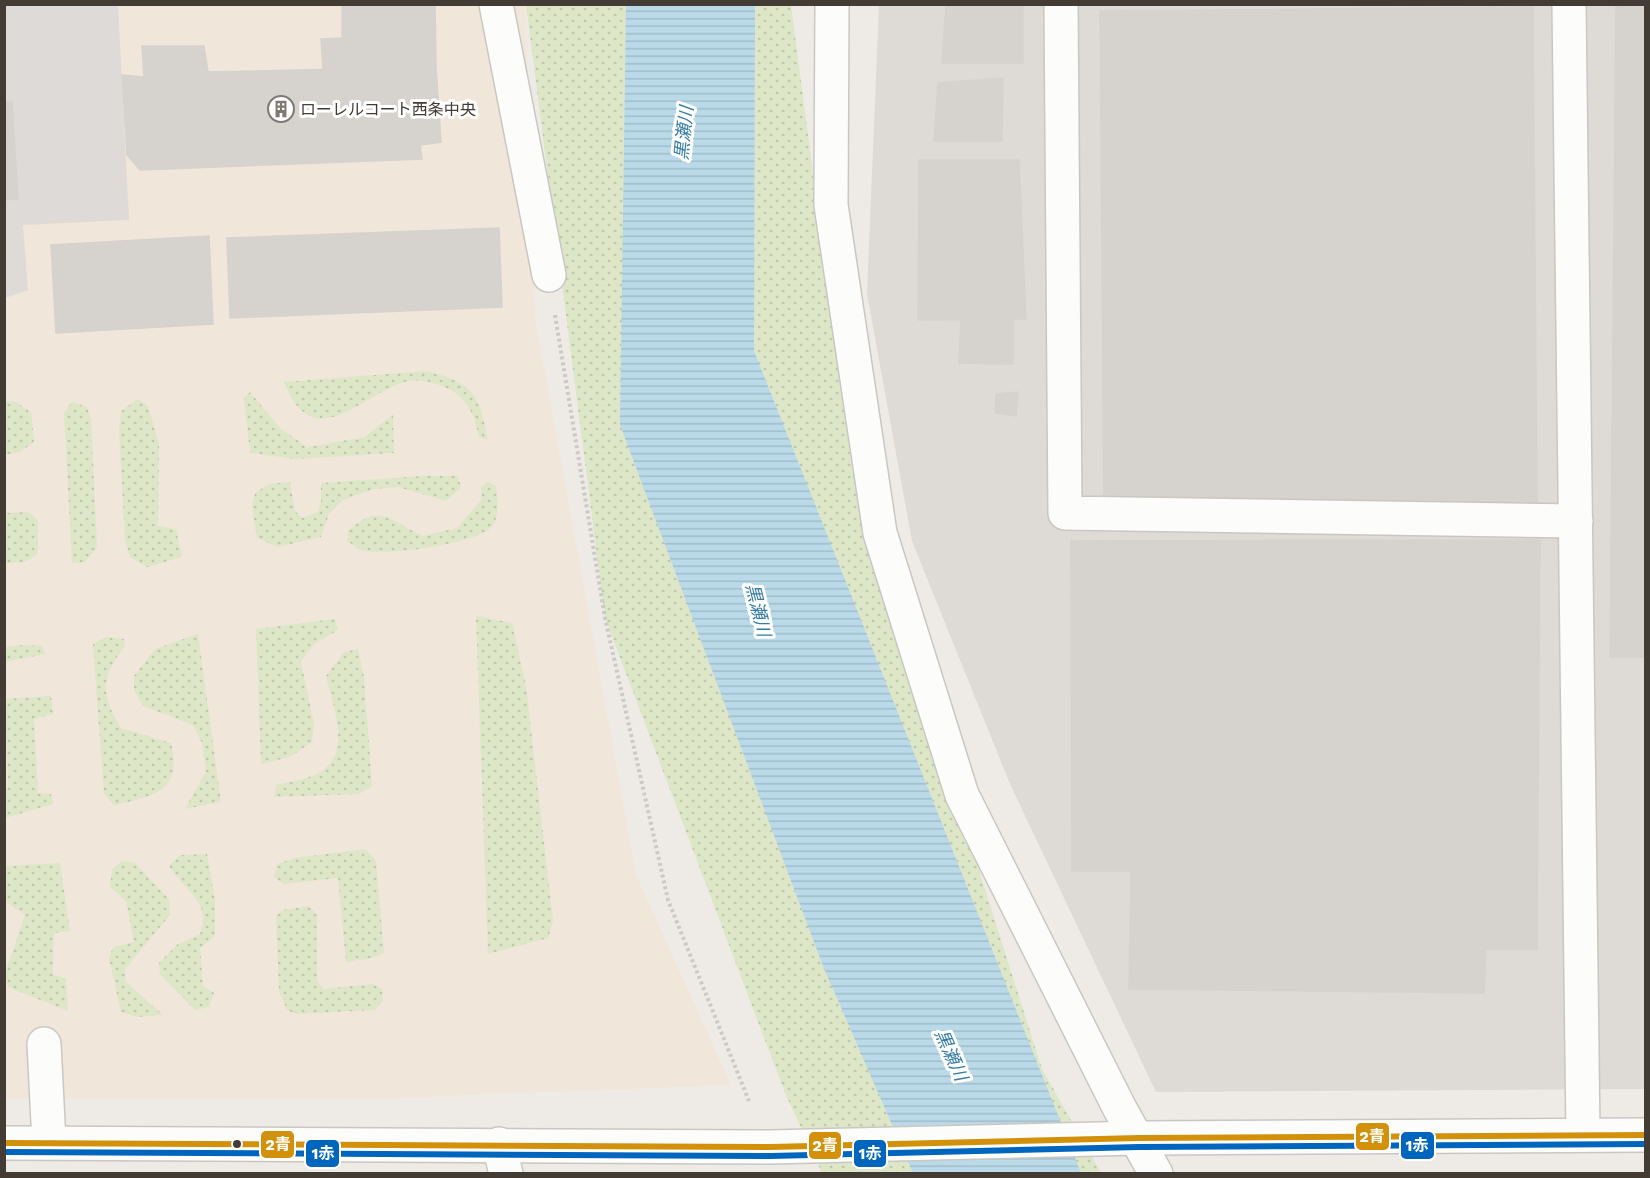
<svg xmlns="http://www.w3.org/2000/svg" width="1650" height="1178" viewBox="0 0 1650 1178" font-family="'Work Sans','Noto Sans JP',sans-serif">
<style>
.commercial{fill:#f0e6da}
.industrial{fill:#dedad5}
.grass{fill:url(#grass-dots)}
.parking{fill:#dddad7}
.water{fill:url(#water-rules)}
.building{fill:#d6d2ce;stroke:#d6d2cd;stroke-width:1.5}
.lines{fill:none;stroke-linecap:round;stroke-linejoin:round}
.minor-casing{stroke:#cac7c3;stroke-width:36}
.path{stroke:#cccac7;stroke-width:4;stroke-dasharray:3 3;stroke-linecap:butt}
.minor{stroke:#fcfcfb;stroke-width:33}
.bus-1-casing{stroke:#fff;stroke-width:10}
.bus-2-casing{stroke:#fff;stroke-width:10}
.bus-1{stroke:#d3910b;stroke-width:6}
.bus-2{stroke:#0065bd;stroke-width:6}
.bus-dot{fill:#433c35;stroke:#fff;stroke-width:2}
.labels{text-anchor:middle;stroke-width:6;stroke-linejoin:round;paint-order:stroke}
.poi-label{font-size:16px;fill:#433c35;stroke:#fff;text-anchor:start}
.water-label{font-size:18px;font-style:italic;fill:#357da8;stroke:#fff}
.line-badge{stroke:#fff;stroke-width:2}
.badge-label{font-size:16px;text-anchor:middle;font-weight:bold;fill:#fff}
</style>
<defs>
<pattern id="grass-dots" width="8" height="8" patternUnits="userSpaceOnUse" patternTransform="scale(1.5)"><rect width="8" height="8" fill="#dde7c8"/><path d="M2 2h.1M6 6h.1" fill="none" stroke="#bfc7ac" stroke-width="1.8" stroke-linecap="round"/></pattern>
<pattern id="water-rules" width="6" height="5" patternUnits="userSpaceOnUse" patternTransform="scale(1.5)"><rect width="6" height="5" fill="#badaea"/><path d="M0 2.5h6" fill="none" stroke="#a1bcc9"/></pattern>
</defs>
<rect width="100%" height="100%" fill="#eeebe7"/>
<polygon class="commercial" points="4,5 525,5 535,318 636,875 731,1085 394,1098 5,1098"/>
<polygon class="industrial" points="879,5 1645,5 1645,1089 1156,1092 1010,784 912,541 867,294"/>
<g class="grass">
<polygon points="526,5 791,5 852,470 1042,1069 1101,1173 822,1173 785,1093 605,618"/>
<path d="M426,371C472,382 480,394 488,440L479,437C474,415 469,400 449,389C436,383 420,378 405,382C361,394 314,458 284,382Z"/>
<polygon points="250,392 280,428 307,447 365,437 393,414 394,453 296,459 250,453 244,398"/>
<polygon points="138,399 148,406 159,444 158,526 176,529 182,557 147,567 130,557 125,540 119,430 121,411"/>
<polygon points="14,401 31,412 34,442 20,452 5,455 5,402"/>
<polygon points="72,402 87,407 91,419 97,547 85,562 72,563 64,413"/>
<polygon points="422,476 458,476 461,488 446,501 398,487 374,489 343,500 329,514 321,537 278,547 257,538 252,507 255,493 269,484 290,482 295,511 302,518 318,512 321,501 321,483"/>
<path d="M488,482L496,486C497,500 501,519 489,529C472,544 379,558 359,549C355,547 351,543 347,541L348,531C381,501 390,521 423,536L457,528L482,499L481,487Z"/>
<polygon points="29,512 38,521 38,554 25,562 5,563 5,513"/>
<polygon points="476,616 512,623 526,686 553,921 548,938 488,954"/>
<polygon points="335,619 338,630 314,644 301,662 314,724 312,742 290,757 261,764 256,629"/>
<polygon points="198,634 221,802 185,809 206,771 202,743 193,725 143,706 134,690 134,676 155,649"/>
<path d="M106,637L124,639L125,646C101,677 100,694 121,728L171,743C183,792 154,796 114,805L104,794L93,644Z"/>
<polygon points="24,645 42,646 46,654 5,662 5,647"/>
<path d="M358,649L364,677L372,786L359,794L274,797L276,785C289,782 305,780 317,774C354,755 333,707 326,676L344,652Z"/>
<polygon points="51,696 53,714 34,719 38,793 51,794 53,804 5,818 5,789 8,788 5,699"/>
<polygon points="366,849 376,861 384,953 372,958 346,962 338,878 283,884 274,877 277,864 295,858"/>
<path d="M207,854L215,900V936L200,948L203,986L214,993L209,1007L195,1010L160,974L159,963L178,944L200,934C212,901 185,892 169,866L180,855Z"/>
<polygon points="122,861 135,863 169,899 170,915 125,969 126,982 163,1015 137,1017 121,1012 109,958 113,947 134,942 126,901 110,887 112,869"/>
<polygon points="60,863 70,931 54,933 53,975 66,978 68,1011 8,987 5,973 25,915 5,901 5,866"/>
<polygon points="309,906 317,915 317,980 323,989 373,984 382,989 383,1001 375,1010 296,1014 287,1010 279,991 276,916 282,910"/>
</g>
<polygon class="parking" points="5,5 118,5 129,220 23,225 28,290 5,298 5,200 18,199 12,102 5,102"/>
<polygon class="water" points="626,5 755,5 754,351 1081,1173 913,1173 823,966 620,425"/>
<g class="building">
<polygon points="342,4 435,4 436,67 323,69 321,39 342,38"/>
<polygon points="946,4 1023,4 1023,63 942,63"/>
<polygon points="1616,4 1646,4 1646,657 1610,657"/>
<polygon points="1533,7 1537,507 1104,512 1100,11"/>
<polygon points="142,46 204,46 208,72 436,67 441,142 420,145 422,159 140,170 127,155 122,75 144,77"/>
<polygon points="1003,78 1002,141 934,141 938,83"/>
<polygon points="4,102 12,102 18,199 4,200"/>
<polygon points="919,160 1019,160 1026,319 918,320"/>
<polygon points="499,228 502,307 230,318 227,238"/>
<polygon points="209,236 213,324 56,333 51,245"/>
<polygon points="961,320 1013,320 1013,364 959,363"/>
<polygon points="1018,392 1016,416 995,413 996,394"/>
<polygon points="1540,540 1537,949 1486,949 1484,993 1129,989 1131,871 1072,871 1071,541"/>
</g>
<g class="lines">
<defs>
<g id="minor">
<polyline points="496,4 549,275"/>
<polyline points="832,4 831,205 880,533 962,795 1119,1107 1156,1174"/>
<polyline points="1061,4 1065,513 1576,521"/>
<polyline points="1569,4 1583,1135"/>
<polyline points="44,1044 49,1142"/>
<polyline points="4,1143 770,1147 1139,1138 1646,1135"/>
<polyline points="499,1144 506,1174"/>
</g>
</defs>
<use href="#minor" class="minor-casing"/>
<polyline class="path" points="555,315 605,618 668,900 749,1101"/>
<use href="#minor" class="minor"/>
<defs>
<polyline id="bus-1" points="4,1143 770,1147 1139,1138 1646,1135"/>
<polyline id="bus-2" points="4,1152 770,1156 1139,1147 1646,1144"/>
</defs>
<use href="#bus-1" class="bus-1-casing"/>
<use href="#bus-2" class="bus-2-casing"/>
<use href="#bus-1" class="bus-1"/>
<use href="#bus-2" class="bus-2"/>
</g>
<defs>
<symbol id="building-ring" viewBox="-11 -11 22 22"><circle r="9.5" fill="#fff" stroke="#7f7973" stroke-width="1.5"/><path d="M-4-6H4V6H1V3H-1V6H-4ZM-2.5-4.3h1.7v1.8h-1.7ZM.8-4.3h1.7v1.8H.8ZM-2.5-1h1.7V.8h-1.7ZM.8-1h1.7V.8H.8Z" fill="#7f7973"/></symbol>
</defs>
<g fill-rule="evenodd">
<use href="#building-ring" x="266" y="94" width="30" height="30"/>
</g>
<circle class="bus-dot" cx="237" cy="1144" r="5"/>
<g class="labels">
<g class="poi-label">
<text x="300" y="115">ローレルコート西条中央</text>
</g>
<g class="water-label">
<text transform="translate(684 133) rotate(-84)" y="6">黒瀬川</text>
<text transform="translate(758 610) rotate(76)" y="6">黒瀬川</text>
<text transform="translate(951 1055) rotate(66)" y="6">黒瀬川</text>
</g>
</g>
<g class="line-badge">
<rect x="1355" y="1122" width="35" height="29" rx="6" fill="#d3910b"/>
<rect x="260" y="1130" width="35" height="29" rx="6" fill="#d3910b"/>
<rect x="1400" y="1131" width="35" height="29" rx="6" fill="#0065bd"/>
<rect x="808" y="1131" width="34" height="29" rx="6" fill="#d3910b"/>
<rect x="853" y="1139" width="34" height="29" rx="6" fill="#0065bd"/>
<rect x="305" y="1139" width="35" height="29" rx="6" fill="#0065bd"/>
</g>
<g class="badge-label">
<text x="1372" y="1142">2青</text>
<text x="278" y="1150">2青</text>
<text x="1417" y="1151">1赤</text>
<text x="825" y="1151">2青</text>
<text x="870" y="1159">1赤</text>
<text x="323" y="1159">1赤</text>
</g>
<rect width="1650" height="1178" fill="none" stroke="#433c35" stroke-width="12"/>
</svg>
